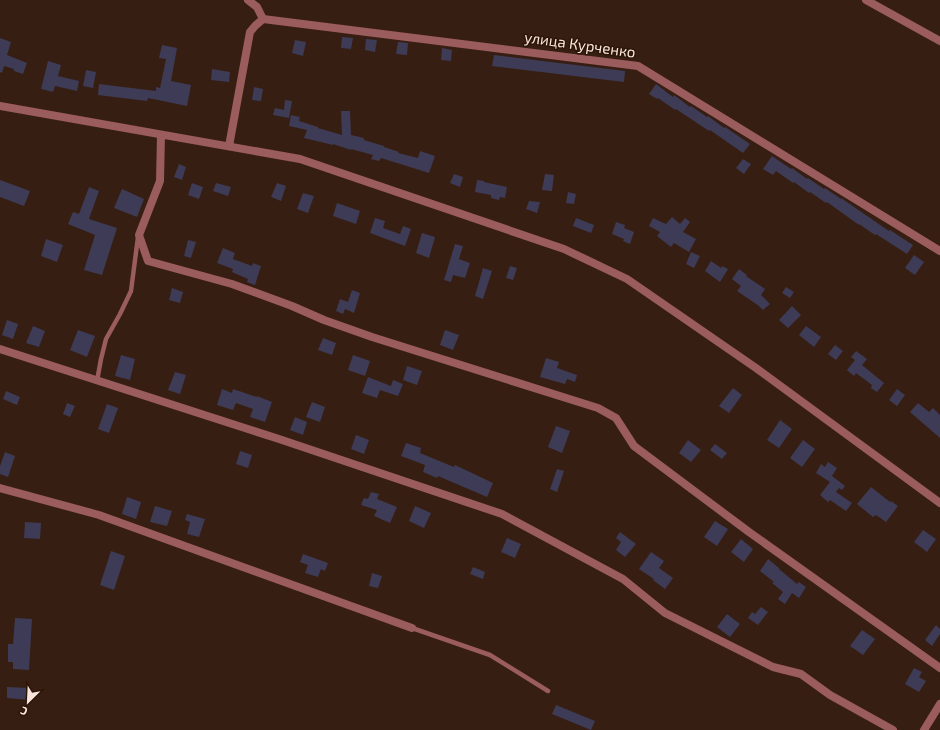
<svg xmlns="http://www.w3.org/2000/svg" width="940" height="730" viewBox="0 0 940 730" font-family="'Exo 2',sans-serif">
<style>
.building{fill:#3d3b56}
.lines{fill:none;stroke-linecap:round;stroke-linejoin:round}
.service{stroke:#9a5c5c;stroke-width:4.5}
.minor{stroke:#9a5c5c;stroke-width:8}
.labels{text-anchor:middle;stroke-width:3;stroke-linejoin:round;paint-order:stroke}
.street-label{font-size:15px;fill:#f8e6de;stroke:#2d1508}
</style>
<rect width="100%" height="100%" fill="#371e12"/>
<g class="building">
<polygon points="342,37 353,38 351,49 341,48"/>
<polygon points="0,38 11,42 7,55 27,63 23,74 14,71 14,69 4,66 2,73 0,72"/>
<polygon points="366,39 377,40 375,52 365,50"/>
<polygon points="295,40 306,42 303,56 292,53"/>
<polygon points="398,42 408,43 407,55 396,54"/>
<polygon points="162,45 177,48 171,81 191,85 187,106 148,98 147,101 98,95 99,84 156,91 156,87 160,88 166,59 159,58"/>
<polygon points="442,48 452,50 451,61 441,60"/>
<polygon points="494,55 625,71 624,82 492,66"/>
<polygon points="48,61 61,65 58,76 79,81 77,91 55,86 53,92 41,89"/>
<polygon points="212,69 230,72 229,82 211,80"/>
<polygon points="86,70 96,72 93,88 83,86"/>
<polygon points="656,84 673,97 674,95 690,107 691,106 707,117 708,116 724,128 725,127 750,144 743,153 710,130 709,131 676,109 675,110 658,98 657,99 649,94"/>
<polygon points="254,87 263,89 261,101 252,100"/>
<polygon points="285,100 292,101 289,118 273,115 275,108 284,110"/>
<polygon points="341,111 350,111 351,135 364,138 364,140 384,146 384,147 399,152 398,153 418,158 420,151 435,156 429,173 381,158 379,161 371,159 373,155 351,149 351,150 333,144 333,145 304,138 307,130 289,126 291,115 300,117 299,121 318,127 318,128 342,135"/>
<polygon points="772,156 791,169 792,168 807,179 808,178 824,189 825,188 841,199 841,198 889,231 890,230 913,245 907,254 876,234 875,235 859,224 859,225 827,202 826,203 810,192 809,193 794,182 793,183 776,171 773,175 763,169"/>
<polygon points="743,159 751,164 744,174 736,168"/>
<polygon points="179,164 186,167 182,180 174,177"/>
<polygon points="454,174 463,177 460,187 450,183"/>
<polygon points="545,174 554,175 552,191 542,190"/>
<polygon points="0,180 30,191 24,206 0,197"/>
<polygon points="477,180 484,181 484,182 507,187 505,198 500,197 499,200 491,198 491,195 475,192"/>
<polygon points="192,183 203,187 199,199 188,195"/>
<polygon points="216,183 231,187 228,196 213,191"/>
<polygon points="277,183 286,186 281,201 271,197"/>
<polygon points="89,187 99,191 89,219 117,228 102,275 84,270 95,235 68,224 73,212 79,214"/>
<polygon points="122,189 144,199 137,217 114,208"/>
<polygon points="568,192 576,194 574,204 566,203"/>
<polygon points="303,193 314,196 308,213 297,209"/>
<polygon points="529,201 540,202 537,213 526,209"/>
<polygon points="337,203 360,211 356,224 333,216"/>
<polygon points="672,217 680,224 685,218 690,222 683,232 696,239 689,252 674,243 671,247 657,236 660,232 649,226 653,218 666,224"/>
<polygon points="375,218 385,221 383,228 400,234 403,226 411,229 405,246 370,233"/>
<polygon points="576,218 594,225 591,233 573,226"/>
<polygon points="616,222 625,225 624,228 634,232 630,244 623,241 624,239 612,234"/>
<polygon points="422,233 435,237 429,258 416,253"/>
<polygon points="46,239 63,245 57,262 41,256"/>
<polygon points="188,240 196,242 191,258 184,256"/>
<polygon points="455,244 463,246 459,259 470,263 465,278 453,275 451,282 444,280"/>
<polygon points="223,248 235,253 233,259 252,266 253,263 261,266 255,285 247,282 248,279 232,272 233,269 217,263"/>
<polygon points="691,252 700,256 694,268 686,264"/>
<polygon points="914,255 924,262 915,275 905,268"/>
<polygon points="711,261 721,268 722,266 728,269 720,282 705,271"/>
<polygon points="510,266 517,268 513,280 506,278"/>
<polygon points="483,268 492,271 483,299 475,296"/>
<polygon points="739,269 747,275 746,276 765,289 761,295 770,304 763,310 759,306 737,291 741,286 732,279"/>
<polygon points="786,287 794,292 790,298 782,293"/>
<polygon points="172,288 183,292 180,303 169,300"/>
<polygon points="352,290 360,293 354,313 345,309 343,314 336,311 340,299 348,302"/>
<polygon points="792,306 801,315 788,328 779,320"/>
<polygon points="7,320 18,324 13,339 2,335"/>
<polygon points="33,326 45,331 39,347 26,343"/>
<polygon points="806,326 821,337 814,347 799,335"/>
<polygon points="78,330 95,336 87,357 70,350"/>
<polygon points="445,330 459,335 453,350 440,345"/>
<polygon points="323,338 336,343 332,355 318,350"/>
<polygon points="835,345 843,351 836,360 828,354"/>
<polygon points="856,351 867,359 862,365 884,383 877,392 871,388 872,385 856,373 854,376 847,370 855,360 851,357"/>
<polygon points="121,355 135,359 130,380 115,376"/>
<polygon points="353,355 370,361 365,376 348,370"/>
<polygon points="546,358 559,362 557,368 577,375 575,382 567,379 565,384 540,377"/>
<polygon points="407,366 422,371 417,385 403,380"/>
<polygon points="175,372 186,375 180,394 168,390"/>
<polygon points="368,377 391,386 393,380 403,384 398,396 380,390 377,398 362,393"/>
<polygon points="733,388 742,395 729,413 719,406"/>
<polygon points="222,389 232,393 233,389 257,397 257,396 272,402 265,422 250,417 253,409 236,403 233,410 217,405"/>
<polygon points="897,389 905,395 897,406 889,400"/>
<polygon points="6,391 20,397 17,405 3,399"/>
<polygon points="312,402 325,407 320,422 306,417"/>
<polygon points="67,403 75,406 70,417 63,414"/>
<polygon points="918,403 929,412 933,408 940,415 940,438 910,412"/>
<polygon points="107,404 118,408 109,433 98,429"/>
<polygon points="295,417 307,422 303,435 290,430"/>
<polygon points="780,420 792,429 779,448 767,440"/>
<polygon points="556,426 570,431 562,453 548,447"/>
<polygon points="356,435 369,440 364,454 351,449"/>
<polygon points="688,440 701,450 691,462 679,453"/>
<polygon points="803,440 815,449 802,467 790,458"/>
<polygon points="406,443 421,448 420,453 454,467 455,465 493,483 487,497 438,476 437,478 423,472 425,465 401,456"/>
<polygon points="715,444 727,453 722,459 710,450"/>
<polygon points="240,451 252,455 248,468 236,464"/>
<polygon points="5,452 15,456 8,477 0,474 0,466"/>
<polygon points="828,462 837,468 832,476 845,486 842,490 839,488 836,492 852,503 846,511 830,500 828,502 820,495 830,482 816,473 821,464 825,467"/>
<polygon points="557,469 564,471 557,492 550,489"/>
<polygon points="871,487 890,502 891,501 898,506 886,522 876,515 873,517 857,504"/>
<polygon points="371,492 379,494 377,499 397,507 390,523 374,516 377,510 361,505 364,498 368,499"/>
<polygon points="127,497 141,502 136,519 122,514"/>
<polygon points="155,506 172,511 167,526 150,522"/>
<polygon points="415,506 431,513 424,528 409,521"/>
<polygon points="187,514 205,519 199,537 187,534 190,522 185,520"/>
<polygon points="715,521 728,529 717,546 704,537"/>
<polygon points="25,522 41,523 40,539 24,538"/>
<polygon points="923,530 936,539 927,552 914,542"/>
<polygon points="620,532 636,544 625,557 616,550 621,542 616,538"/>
<polygon points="507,538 521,544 515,558 501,552"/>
<polygon points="741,539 753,549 744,562 731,552"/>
<polygon points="111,551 125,556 114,590 100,585"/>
<polygon points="651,552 664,561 659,568 673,578 665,589 653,580 654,579 639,569"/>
<polygon points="303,554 328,563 325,571 321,569 318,577 305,573 308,565 300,562"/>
<polygon points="768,559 779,568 779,569 797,584 799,582 806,587 799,598 792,593 785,604 778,599 783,592 772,583 774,582 760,571"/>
<polygon points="473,567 485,572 483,579 470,574"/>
<polygon points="372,573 382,576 378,588 369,586"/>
<polygon points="761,607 768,612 758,625 748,618 752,612 755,614"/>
<polygon points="727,614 740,624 730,637 717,627"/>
<polygon points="15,618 32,619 29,670 13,669 13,662 8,662 8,644 13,644"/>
<polygon points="936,625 940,629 940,634 932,646 925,640"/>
<polygon points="862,630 875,639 863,655 850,646"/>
<polygon points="914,668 922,672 919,677 926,681 919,692 905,684"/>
<polygon points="7,687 29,688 29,700 7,698"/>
<polygon points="556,705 595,721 591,730 552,714"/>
</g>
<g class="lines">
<g class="service">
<polyline points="97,381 101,359 106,339 120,314 131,291 138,237"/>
<polyline points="412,628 490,655 548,691"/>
</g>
<g class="minor">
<polyline points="248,0 257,7 263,19"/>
<polyline points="866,0 940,41"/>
<polyline points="263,19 638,66 940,251"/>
<polyline points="0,106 300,159 564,249 627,279 756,368 940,503"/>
<polyline points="161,135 160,181 139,235 148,261 232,284 292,306 324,320 372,337 598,408 616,418 634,446 749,532 940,668"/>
<polyline points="229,146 250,32 255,26 263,19"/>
<polyline points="0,349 279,439 502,514 623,579 665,613 773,667 801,674 830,695 893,730"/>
<polyline points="0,488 99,515 412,628"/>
<polyline points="924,730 940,704"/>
</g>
</g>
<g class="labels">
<g class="street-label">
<text transform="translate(580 45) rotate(8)" y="5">улица Курченко</text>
</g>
</g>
<g transform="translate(28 702) rotate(204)" stroke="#2d1508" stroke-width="3" paint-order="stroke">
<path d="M0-3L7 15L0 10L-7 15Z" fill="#f8e6de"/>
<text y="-6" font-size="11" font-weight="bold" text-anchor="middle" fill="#f8e6de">С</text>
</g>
</svg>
